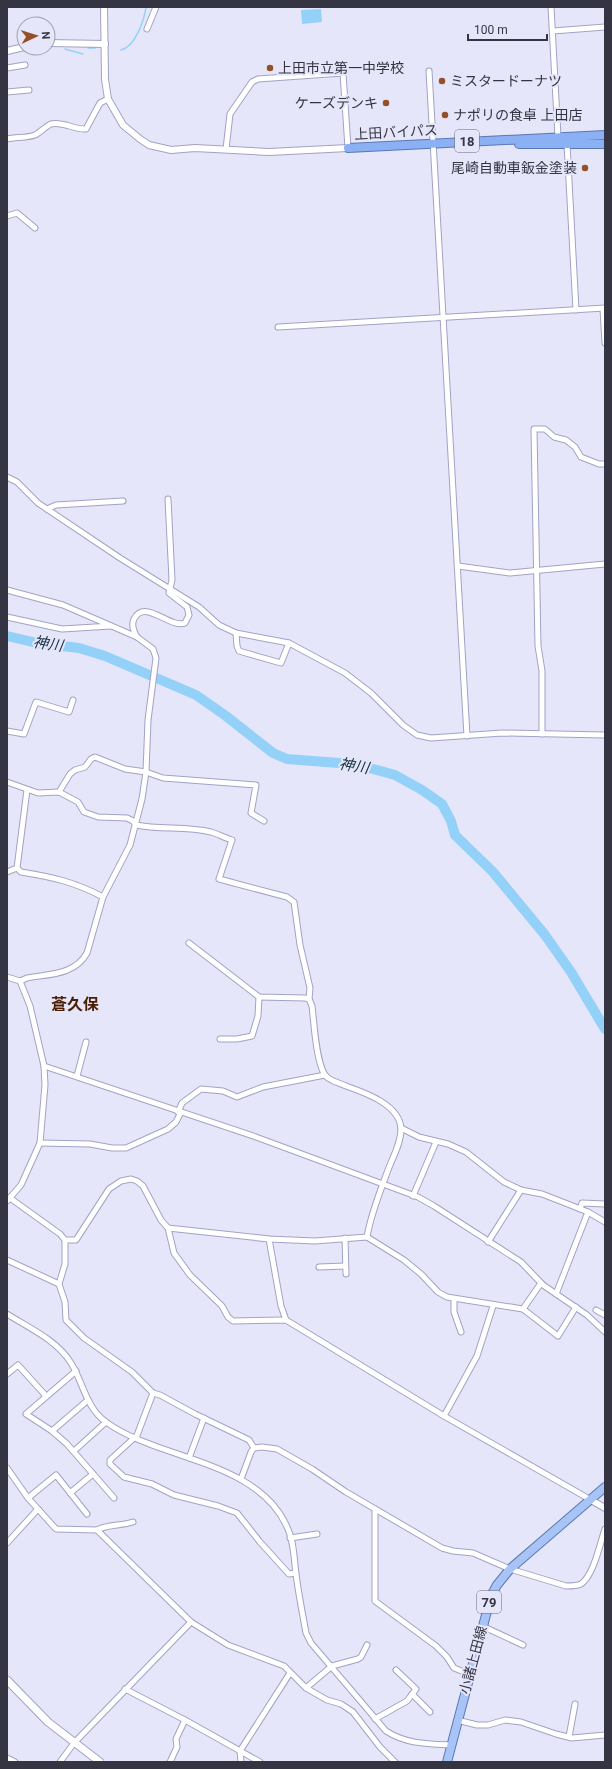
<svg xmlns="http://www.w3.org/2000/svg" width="612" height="1769" viewBox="0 0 612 1769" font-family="Roboto,'Noto Sans JP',sans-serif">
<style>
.water{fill:#93d1f8}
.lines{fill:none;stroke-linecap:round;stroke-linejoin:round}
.stream{stroke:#93d1f8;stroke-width:1.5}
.river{stroke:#93d1f8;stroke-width:10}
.minor-casing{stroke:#a3a2c4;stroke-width:7}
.tertiary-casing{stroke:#a3a2c4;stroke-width:8}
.secondary-casing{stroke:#a3a2c4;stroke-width:9}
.primary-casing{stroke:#5a78b4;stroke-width:10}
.trunk-casing{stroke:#5a78b4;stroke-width:10}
.minor{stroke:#fff;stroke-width:5}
.tertiary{stroke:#fff;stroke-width:6}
.secondary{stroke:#fff;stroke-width:7}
.primary{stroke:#a8c4f7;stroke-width:8}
.trunk{stroke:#8bb0f4;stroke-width:8}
.poi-dot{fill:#954f27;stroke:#e6e6fb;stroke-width:1.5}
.labels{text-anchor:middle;stroke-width:4;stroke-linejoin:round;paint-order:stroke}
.shield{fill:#e6e6fb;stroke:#69697a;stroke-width:1}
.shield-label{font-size:13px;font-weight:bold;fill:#343442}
.poi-label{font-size:14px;fill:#343442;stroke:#e6e6fb;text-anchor:start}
.street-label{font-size:14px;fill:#343442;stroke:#e6e6fb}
.water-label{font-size:15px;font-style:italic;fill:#153142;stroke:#e6e6fb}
.quarter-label{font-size:16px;font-weight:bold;fill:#4c1e01;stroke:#e6e6fb}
</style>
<rect width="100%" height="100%" fill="#e6e6fb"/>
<polygon class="water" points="321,9 322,22 302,24 301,10"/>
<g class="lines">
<g class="stream">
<polyline points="88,48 95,48"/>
<polyline points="65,49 83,54"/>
<path d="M121,50C135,47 144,21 146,7"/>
</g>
<polyline class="river" points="7,636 37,643 79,648 105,656 196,695 226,716 273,753 287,759 352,764 377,770 395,775 422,790 442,804 451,821 455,835 493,872 545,935 571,972 605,1029"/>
<defs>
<g id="minor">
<polyline points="551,7 558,137"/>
<polyline points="147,29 156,7"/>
<polyline points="553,31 605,27"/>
<polyline points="7,68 25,65"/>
<polyline points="429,71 467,736"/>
<polyline points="7,92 29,90"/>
<path d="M7,139C16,137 27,138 35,135C41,132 46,126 51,124C62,121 75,130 86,129L100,103L108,99"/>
<polyline points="567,144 576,310"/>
<polyline points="226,149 230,114 252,82 258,79 343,73 348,148"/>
<polyline points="7,216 17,213 35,228"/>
<polyline points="603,309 605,343"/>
<polyline points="278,327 605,308"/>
<polyline points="7,477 17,482 38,503 120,558 199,607 219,625 236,633 289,643 345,673 371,693 403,725 417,735 431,738 502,733 605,735"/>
<polyline points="47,509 56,505 123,501"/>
<polyline points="458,566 510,573 605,564"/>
<path d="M7,590L63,605L137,637L153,649L156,658L148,720L146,772L142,799L130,845L103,897L87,953C75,975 49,974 27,978L20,981"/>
<polyline points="7,617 62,629 111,626"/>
<polyline points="236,633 237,646 239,651 281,663 289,643"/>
<path d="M137,637C134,632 131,625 134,619C145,598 170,629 185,623L189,615L187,607L169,593L172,580L168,499"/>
<polyline points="7,731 24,734 36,702 69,712 73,700"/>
<polyline points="542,734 542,671 538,646 534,429 545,429 554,437 566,440 575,447 581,457 599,464 605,464"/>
<path d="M7,782L38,793L59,792L78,802L84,812L98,817L127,818L133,821L136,825C160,830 186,826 211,832C218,834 225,838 232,840L219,879L287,897L294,902L300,945L310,988L309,999"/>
<path d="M27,790L17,868L21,872C52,877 75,882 103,897"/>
<polyline points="59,792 70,774 75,770 85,767 91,759 95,757 125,769 146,772 163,778 256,785 251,813 264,821"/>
<polyline points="7,872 17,868"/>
<path d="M189,943L259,997L305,998L309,999L312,1006C314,1022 316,1062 325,1075C329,1081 340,1083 346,1086C366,1093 400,1105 401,1129C401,1143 393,1157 388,1170C380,1192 371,1213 367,1237"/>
<polyline points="7,977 20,981 30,1006 44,1066 45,1085 40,1143 21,1185 7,1201"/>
<polyline points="220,1039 237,1039 252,1036 258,1016 259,997"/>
<polyline points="44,1066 256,1137 418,1197 434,1206 521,1262 543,1285 587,1315 605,1332"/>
<polyline points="77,1076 86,1042"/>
<polyline points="178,1112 182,1103 201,1089 223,1091 237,1097 263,1087 325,1075"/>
<polyline points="401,1128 419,1137 448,1144 466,1152 504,1182 521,1190 542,1194 560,1201 588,1212 605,1222"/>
<polyline points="40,1143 90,1144 112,1148 126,1148 168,1129 176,1122 181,1112"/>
<polyline points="413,1196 436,1142"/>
<polyline points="10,1198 60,1234 65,1240 65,1264 59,1284 65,1302 66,1320 84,1338 132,1372 153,1393 160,1395 195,1414 249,1440 254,1448"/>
<polyline points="580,1209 582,1203 605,1204"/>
<polyline points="168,1228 269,1239 315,1241 367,1237 404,1260 421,1274 438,1292 447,1297 523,1309 541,1283"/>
<polyline points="345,1238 346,1274"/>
<polyline points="269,1239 281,1306 286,1320"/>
<polyline points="65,1240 76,1240 109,1189 121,1181 131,1179 137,1181 143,1186 161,1220 168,1228 174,1253 190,1275 222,1306 228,1317 233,1321 286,1320 444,1416 591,1500"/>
<polyline points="488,1242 521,1190"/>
<polyline points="7,1260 59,1284"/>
<polyline points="319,1267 345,1266"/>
<polyline points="556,1294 588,1212"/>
<polyline points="454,1299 454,1312 461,1332"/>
<polyline points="523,1309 558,1336 576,1307"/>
<polyline points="596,1310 605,1315"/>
<path d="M7,1314C29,1328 57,1340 71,1363C83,1382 86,1408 106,1422C158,1460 258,1460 287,1527C294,1541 294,1559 296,1574C298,1590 301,1606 304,1622L306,1633L311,1643L386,1731C406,1744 428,1744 451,1745"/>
<polyline points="76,1371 26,1414 52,1431 67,1444 114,1498"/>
<polyline points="7,1374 18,1365 46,1396"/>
<polyline points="444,1416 477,1356 493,1306"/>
<polyline points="52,1431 88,1400"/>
<polyline points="134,1438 110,1460 110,1464 124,1477 152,1484 174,1495 218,1506 237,1513 260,1542 289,1574 296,1573"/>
<polyline points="136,1438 153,1393"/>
<polyline points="74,1451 106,1422"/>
<polyline points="189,1458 204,1418"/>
<polyline points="7,1468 28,1498 56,1529 97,1530 191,1622 228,1645 284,1666 306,1688 327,1700 341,1704 353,1712 380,1747 395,1762"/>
<path d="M241,1479L251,1452L254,1448L262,1447L277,1449L312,1469L346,1492L442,1548L453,1551L473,1553L510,1569L566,1586C571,1586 577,1586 581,1584C594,1575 600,1543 605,1529"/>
<polyline points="70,1493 93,1474"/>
<polyline points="28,1498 56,1475 87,1514"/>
<polyline points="375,1509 375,1601 436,1646 447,1657 454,1668 469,1674"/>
<path d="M97,1530C107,1524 121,1526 133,1522"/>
<polyline points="290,1538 317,1534"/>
<polyline points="7,1543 38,1509"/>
<polyline points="482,1626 523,1645"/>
<polyline points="306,1688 332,1666 358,1659 361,1657 367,1645"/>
<polyline points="125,1689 185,1720 260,1762"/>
<polyline points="412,1694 430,1712"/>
<polyline points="375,1719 407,1701 416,1689 396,1670"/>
<polyline points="457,1720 477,1725 488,1725 505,1720 521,1722 556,1734 572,1738 605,1735"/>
<polyline points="569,1737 575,1704"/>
<polyline points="7,1758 15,1762"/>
<polyline points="60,1762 74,1743 191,1622"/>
<polyline points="170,1762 177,1747 176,1739 185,1720"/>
<polyline points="241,1762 240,1751 290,1673"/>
</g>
<g id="tertiary">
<polyline points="104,7 105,79 108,99 123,125 140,139 149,145 171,150 195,148 269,152 348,148"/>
<polyline points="48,43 105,44"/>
<polyline points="7,51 24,47"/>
<polyline points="591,1500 605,1508"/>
</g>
<polyline id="secondary" points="7,1680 48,1722 100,1762"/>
<polyline id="primary" points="447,1762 491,1596 497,1585 510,1569 605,1487"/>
<g id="trunk">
<polyline points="519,144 605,144"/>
<polyline points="348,148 605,135"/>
</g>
</defs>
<use href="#minor" class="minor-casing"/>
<use href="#tertiary" class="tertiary-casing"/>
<use href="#secondary" class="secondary-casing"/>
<use href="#primary" class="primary-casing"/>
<use href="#trunk" class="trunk-casing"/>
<use href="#minor" class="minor"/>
<use href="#tertiary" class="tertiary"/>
<use href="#secondary" class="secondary"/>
<use href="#primary" class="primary"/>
<use href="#trunk" class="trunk"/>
</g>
<g class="poi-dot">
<circle cx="270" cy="68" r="4"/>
<circle cx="442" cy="81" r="4"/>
<circle cx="386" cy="103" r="4"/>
<circle cx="445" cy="115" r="4"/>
<circle cx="585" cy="168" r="4"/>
</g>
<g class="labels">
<g class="shield">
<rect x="455" y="130" width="24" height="22" rx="3"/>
<rect x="477" y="1591" width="24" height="22" rx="3"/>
</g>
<g class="shield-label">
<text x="467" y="146">18</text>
<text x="489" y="1607">79</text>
</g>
<g class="poi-label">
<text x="278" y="73">上田市立第一中学校</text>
<text x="450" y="86">ミスタードーナツ</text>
<text x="378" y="108" text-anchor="end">ケーズデンキ</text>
<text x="453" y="120">ナポリの食卓 上田店</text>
<text x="577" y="173" text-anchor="end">尾崎自動車鈑金塗装</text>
</g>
<g class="street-label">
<text transform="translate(396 132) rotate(-3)" y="5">上田バイパス</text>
<text transform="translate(473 1660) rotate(-75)" y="5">小諸上田線</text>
</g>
<g class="water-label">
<text transform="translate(48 644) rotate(8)" y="5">神川</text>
<text transform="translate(354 766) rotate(9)" y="5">神川</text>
</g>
<g class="quarter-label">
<text x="75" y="1010">蒼久保</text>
</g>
</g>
<rect width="612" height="1769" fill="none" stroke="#343442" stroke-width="16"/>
<g transform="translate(36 36) rotate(86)"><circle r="19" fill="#e6e6fb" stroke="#9f9fb1"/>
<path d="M0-3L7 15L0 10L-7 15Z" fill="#954f27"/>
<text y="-6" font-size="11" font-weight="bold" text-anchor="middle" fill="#343442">N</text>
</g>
<path d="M468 34v6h79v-6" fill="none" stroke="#343442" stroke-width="2"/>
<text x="474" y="34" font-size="12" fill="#343442" stroke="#e6e6fb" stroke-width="3" paint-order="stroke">100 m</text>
</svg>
